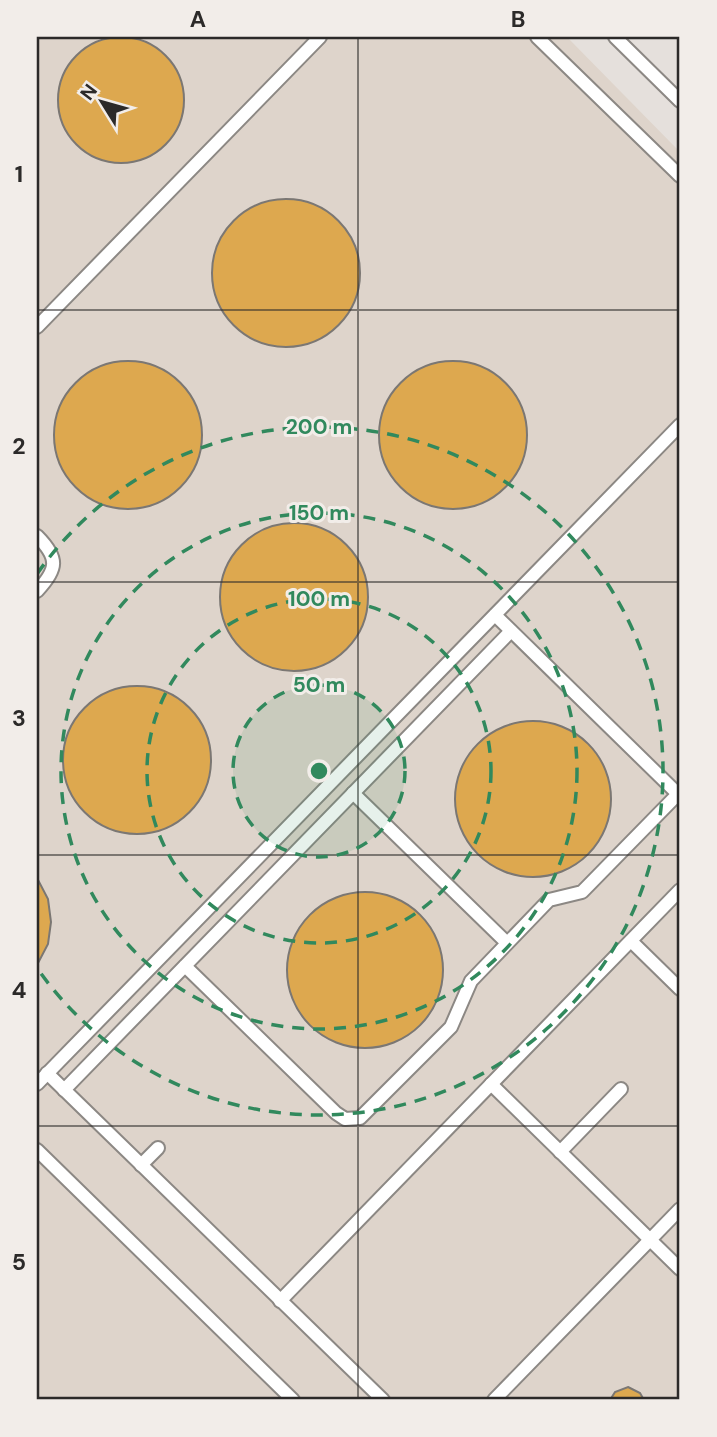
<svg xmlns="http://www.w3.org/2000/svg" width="717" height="1437" viewBox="0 0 717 1437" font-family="'DM Sans',sans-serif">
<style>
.built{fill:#ded4cb}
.building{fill:#dda84f;stroke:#7b7773;stroke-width:2}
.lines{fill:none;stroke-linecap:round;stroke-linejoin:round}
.minor-casing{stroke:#8c8884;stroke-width:16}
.minor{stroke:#fff;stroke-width:12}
.grid{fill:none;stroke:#2c2a29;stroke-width:2;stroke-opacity:0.55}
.ring{fill:none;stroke:#31895d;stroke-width:3.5;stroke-dasharray:12 9}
.centre{fill:#31895d;stroke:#f2ede9;stroke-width:3.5}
.ring-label{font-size:21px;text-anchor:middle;font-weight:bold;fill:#31895d;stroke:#f2ede9;stroke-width:6;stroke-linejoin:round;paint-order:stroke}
.neatline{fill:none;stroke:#2c2a29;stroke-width:2.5}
.grid-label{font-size:23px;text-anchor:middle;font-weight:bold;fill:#2c2a29}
</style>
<rect width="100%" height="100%" fill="#e5e0dc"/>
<polygon class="built" points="37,37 567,37 680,152 680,1400 37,1400"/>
<g class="building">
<circle cx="121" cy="100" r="63"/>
<circle cx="286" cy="273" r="74"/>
<circle cx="453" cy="435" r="74"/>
<circle cx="128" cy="435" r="74"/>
<circle cx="294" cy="597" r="74"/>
<circle cx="137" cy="760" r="74"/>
<circle cx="533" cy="799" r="78"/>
<polygon points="37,878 48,899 51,922 48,944 37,965"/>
<circle cx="365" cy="970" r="78"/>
<polygon points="628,1387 640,1393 644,1400 610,1400 615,1392"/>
</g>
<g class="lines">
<defs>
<g id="minor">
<polyline points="537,37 680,176"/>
<polyline points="615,37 680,101"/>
<polyline points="37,327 320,37"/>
<path d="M37,536C59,558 58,569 37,591"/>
<polyline points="495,615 680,796"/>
<polyline points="353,793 507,943"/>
<polyline points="631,941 680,989"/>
<polyline points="185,966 336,1113 345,1119 360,1118 451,1027 471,981 549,900 582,892 678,794"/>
<polyline points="47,1073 383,1400"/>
<polyline points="37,1084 680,425"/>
<polyline points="491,1084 680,1269"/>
<polyline points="64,1090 511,631"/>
<polyline points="37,1150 293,1400"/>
<polyline points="560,1152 621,1089"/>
<polyline points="141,1165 158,1148"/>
<polyline points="280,1301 680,890"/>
<polyline points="494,1400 680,1209"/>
</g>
</defs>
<use href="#minor" class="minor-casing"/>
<use href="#minor" class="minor"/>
</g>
<path class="grid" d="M358,37V1400M37,310H680M37,582H680M37,855H680M37,1126H680"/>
<circle cx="319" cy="771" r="86" fill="#31895d" fill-opacity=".12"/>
<g class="ring">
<circle cx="319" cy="771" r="86"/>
<circle cx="319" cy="771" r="172"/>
<circle cx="319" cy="771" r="258"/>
<path d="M37 574A344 344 0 1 1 37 968"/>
</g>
<circle cx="319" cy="771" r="10" class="centre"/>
<g class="ring-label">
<text x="319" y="434">200 m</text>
<text x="319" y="520">150 m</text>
<text x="319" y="606">100 m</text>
<text x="319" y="692">50 m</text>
</g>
<rect width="717" height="1437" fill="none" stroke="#f2ede9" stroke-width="77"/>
<g transform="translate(102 102) rotate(307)" stroke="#f2ede9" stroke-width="5" paint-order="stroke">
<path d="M0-5L12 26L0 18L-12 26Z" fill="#2c2a29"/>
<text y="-10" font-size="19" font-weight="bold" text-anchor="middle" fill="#2c2a29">N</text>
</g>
<rect x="38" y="38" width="640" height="1360" class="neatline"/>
<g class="grid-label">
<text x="198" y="27">A</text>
<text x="518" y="27">B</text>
<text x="19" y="182">1</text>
<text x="19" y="454">2</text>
<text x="19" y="726">3</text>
<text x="19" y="998">4</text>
<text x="19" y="1270">5</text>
</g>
</svg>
